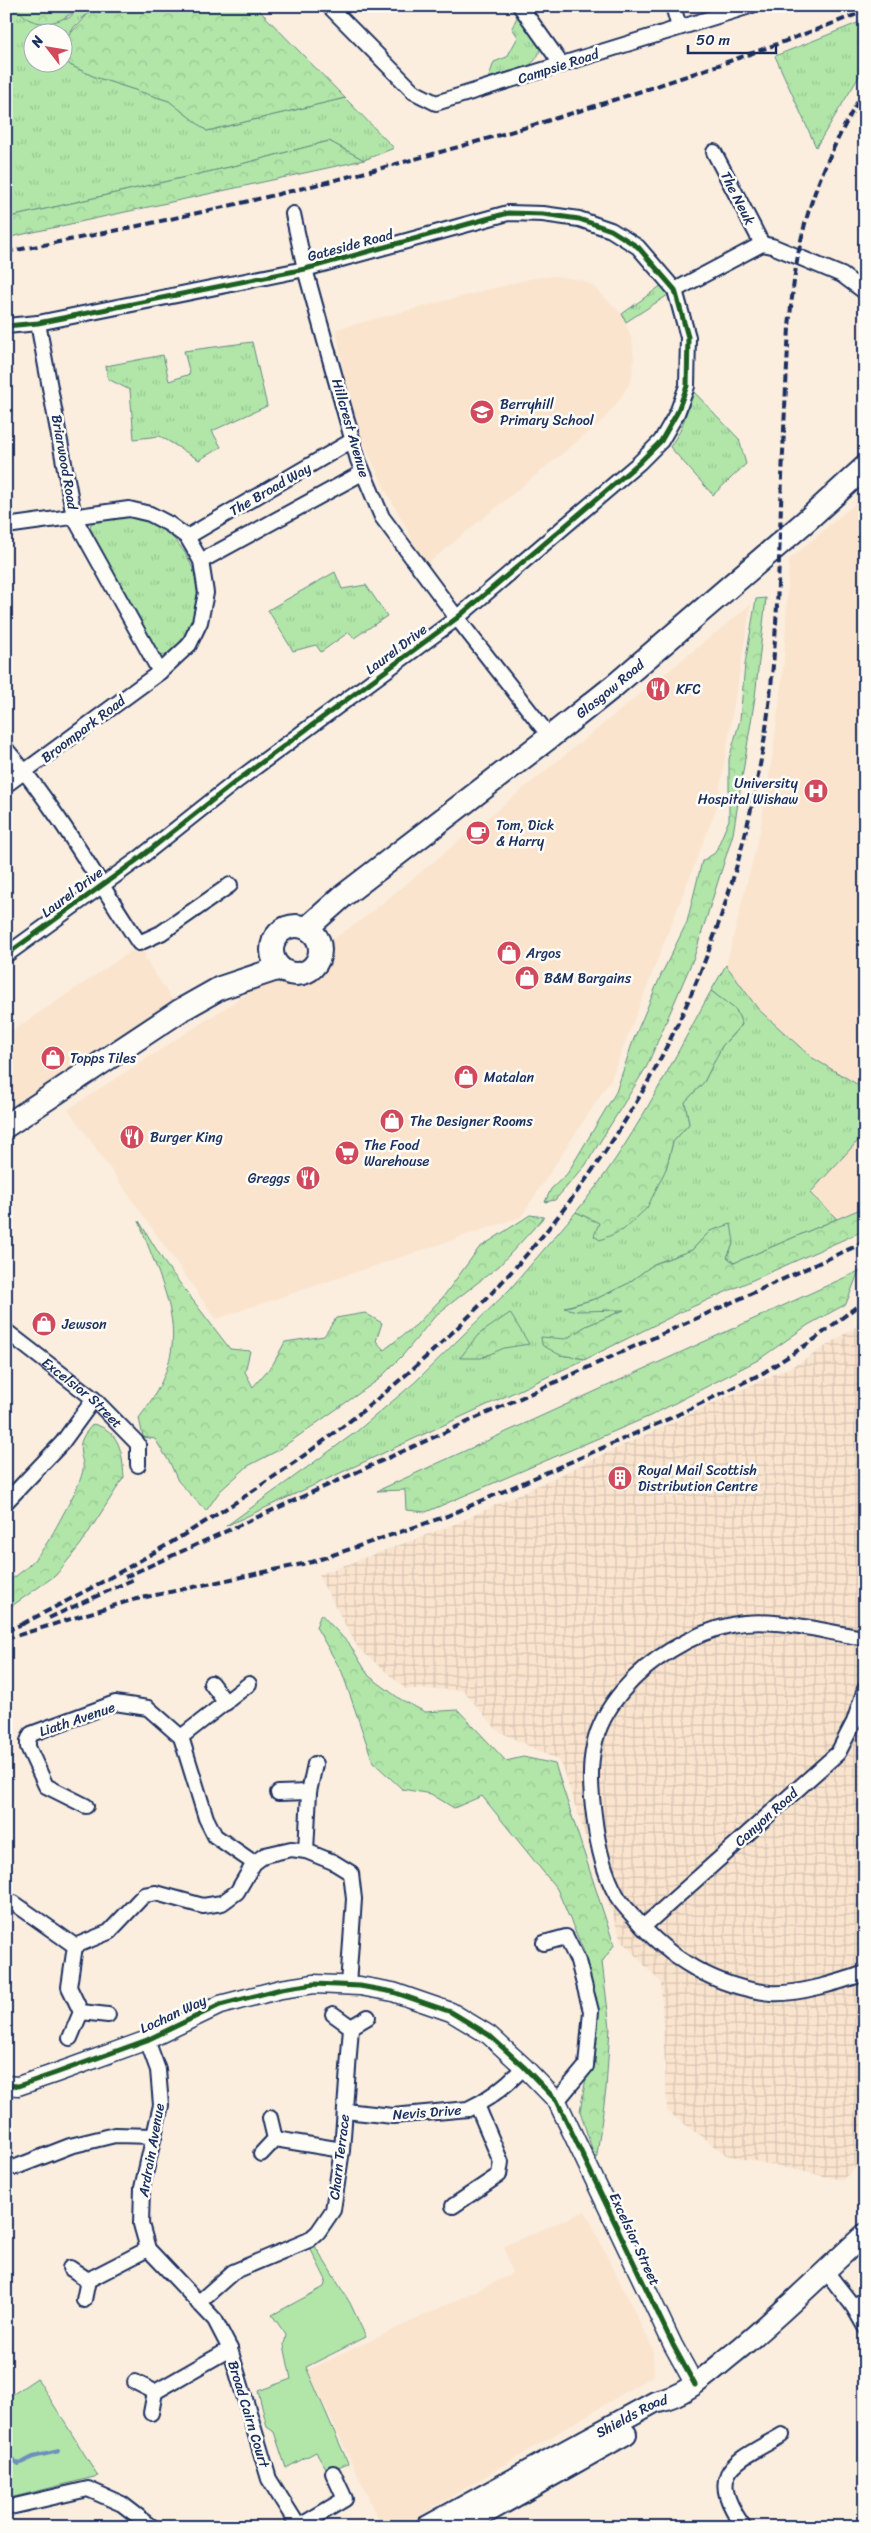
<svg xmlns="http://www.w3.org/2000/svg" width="871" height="2533" viewBox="0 0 871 2533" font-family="Sriracha,sans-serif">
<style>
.built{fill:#fae4ce}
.industrial{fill:url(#industrial-grid)}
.grass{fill:url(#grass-tufts);stroke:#668a83}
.forest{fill:url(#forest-crowns);stroke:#668a83}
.park{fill:#b1e6a8;stroke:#668a83}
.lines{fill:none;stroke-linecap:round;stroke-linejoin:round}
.stream{stroke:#6c90be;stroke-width:4}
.minor-casing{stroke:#1b2f5e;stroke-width:18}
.tertiary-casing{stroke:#1b2f5e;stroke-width:21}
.secondary-casing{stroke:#1b2f5e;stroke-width:24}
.primary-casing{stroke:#1b2f5e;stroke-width:26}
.minor{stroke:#fdfcf7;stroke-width:14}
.tertiary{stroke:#fdfcf7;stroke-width:18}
.secondary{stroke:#fdfcf7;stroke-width:20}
.primary{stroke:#fdfcf7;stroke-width:22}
.rail{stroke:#1b2f5e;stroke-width:4;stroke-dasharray:8 4;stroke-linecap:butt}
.cycleway-casing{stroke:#fdfcf7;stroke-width:8}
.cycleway{stroke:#1b5e20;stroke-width:5}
.labels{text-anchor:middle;stroke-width:5;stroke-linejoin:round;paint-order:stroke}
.street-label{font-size:14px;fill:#1b2f5e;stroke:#fdfcf7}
.poi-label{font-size:14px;fill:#1b2f5e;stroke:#fdfcf7;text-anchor:start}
</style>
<defs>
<pattern id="industrial-grid" width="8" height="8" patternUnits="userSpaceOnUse" patternTransform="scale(1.25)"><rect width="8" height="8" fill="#fae4ce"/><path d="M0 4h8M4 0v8" fill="none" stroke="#d6c4b3"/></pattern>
<pattern id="grass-tufts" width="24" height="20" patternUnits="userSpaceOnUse" patternTransform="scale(1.25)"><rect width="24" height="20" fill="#b1e6a8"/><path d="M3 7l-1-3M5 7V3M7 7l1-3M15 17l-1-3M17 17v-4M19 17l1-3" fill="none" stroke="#98c693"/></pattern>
<pattern id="forest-crowns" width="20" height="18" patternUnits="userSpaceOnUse" patternTransform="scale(1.25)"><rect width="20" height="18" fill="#b1e6a8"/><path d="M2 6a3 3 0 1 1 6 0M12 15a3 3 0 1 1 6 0" fill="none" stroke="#98c693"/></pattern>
</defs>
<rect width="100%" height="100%" fill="#fbeedf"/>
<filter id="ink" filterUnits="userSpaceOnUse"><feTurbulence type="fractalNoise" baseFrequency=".02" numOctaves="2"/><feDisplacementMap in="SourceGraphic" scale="10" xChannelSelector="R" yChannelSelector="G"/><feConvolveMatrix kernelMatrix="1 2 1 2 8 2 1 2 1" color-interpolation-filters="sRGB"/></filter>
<g filter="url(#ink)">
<g class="built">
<polygon points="556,276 581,280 593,286 622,314 632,340 634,358 631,381 618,402 602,421 426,565 382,483 361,437 345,380 336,329 533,278"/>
<polygon points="865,495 865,1089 811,1057 758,1009 726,965 760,831 773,752 784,661 789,560"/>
<polygon points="751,604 717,807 611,1079 521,1217 216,1319 68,1109 359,922"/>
<polygon points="136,948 145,953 145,959 175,1003 6,1111 6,1035"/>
<polygon points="865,1133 865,1207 837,1219 810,1193"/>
<polygon points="585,2211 653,2349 654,2375 401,2527 382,2527 308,2370 512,2274 504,2246"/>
</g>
<polygon class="industrial" points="865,1321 865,2158 842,2180 726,2155 667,2111 661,1983 621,1940 560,1761 498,1731 463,1690 406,1689 358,1648 318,1575 453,1525 801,1362"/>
<g class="grass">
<polygon points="6,6 15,6 30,20 69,18 81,6 95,6 74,27 63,46 62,32 32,32 32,62 62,62 63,57 70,65 95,77 169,101 207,131 345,98 394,148 364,160 329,141 234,166 6,218"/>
<path d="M518,15L540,44C542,70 506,74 487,82L494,62L507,57L518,37L512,28Z"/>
<polygon points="865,20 865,67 816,147 775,56"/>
<polygon points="662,285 668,295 626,322 622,314"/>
<polygon points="252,342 267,406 212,431 221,447 199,460 160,436 134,439 130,390 108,379 106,366 163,355 169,381 190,374 184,351"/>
<polygon points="694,392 739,439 746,464 713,495 670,447 680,431"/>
<path d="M123,516C129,517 137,516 143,517C154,520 166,530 174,539C209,576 203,624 166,657L154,652L88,530L93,521Z"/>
<polygon points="335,572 342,589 366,585 387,616 354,638 349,632 321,652 316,645 293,651 268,610"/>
<polygon points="726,965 758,1009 811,1057 865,1089 865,1133 810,1193 837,1219 734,1263 727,1257 734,1242 710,1231 692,1250 654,1264 627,1284 598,1298 565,1307 625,1310 586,1326 566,1339 560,1355 586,1359 226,1526 356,1432 414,1383 510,1289 576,1212 600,1223 666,1169 673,1142 689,1124 685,1102 704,1082 722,1046 742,1025 736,1010 711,991"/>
</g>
<g class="forest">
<path d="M15,6H81C67,19 49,28 30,20C25,18 19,10 15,6Z"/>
<polygon points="95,6 255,6 345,98 207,131 169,101 95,77 70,65 63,57 64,41"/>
<polygon points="329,141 364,160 6,238 6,218 234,166"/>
<polygon points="766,598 755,697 733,834 694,957 647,1066 585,1166 555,1200 545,1202 551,1189 567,1174 616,1092 633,1041 661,975 687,922 702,861 715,853 729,820 729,759 740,720 745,664 756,599"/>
<path d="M711,991L736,1010L742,1024L722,1046L704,1082L685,1102L689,1124L673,1142L666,1169L647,1208L623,1230L600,1240L594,1236L599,1223L576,1212C632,1145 669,1067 711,991Z"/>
<polygon points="865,1207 865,1230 683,1311 586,1359 560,1355 542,1345 541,1337 566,1339 586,1326 624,1310 577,1311 564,1308 598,1298 627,1284 654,1264 692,1250 710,1231 731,1224 734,1242 727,1257 734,1263"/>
<path d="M530,1215L544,1217L499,1266L436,1315L403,1355L378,1380L277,1451L248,1466L220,1491L206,1511L178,1481L170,1463L155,1439L143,1437L139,1418C198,1340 167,1301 139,1221L166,1265L230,1349L250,1351L245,1372L253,1387L273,1364L285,1342L324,1336L336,1318L365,1313L382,1323L376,1341L384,1350L416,1325L443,1297L479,1248Z"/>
<polygon points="859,1271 846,1304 808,1325 758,1360 650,1416 426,1512 406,1510 405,1490 377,1491"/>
<polygon points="510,1313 529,1344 504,1348 481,1358 460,1358 478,1335"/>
<path d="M93,1424C121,1431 122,1453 124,1477L81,1544L56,1575L6,1610V1583C40,1561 48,1542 66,1509C72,1497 80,1484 83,1470C84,1465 82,1459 81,1455C78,1441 85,1433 93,1424Z"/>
<polygon points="321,1614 350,1645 369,1676 400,1699 425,1712 458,1710 506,1761 523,1757 555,1764 614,1945 602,1962 610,2028 606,2089 596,2162 580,2111 594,2034 592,1985 585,1954 557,1889 482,1796 454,1808 431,1794 402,1789 373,1762 342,1672 316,1627"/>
</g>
<g class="park">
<polygon points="315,2246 350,2303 366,2337 306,2367 348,2463 328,2471 316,2452 286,2468 274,2432 267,2427 258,2391 291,2379 284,2345 286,2335 272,2315 324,2287 326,2280 310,2248"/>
<polygon points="37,2378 98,2476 6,2499 6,2399"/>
</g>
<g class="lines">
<polyline class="stream" points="6,2455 19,2464 33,2457 59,2451"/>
<defs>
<g id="minor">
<polyline points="329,6 414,92 436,103 750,6"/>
<polyline points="520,6 562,65"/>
<polyline points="673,6 679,27"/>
<polyline points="714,152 762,244"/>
<polyline points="293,214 305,269 358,460 382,517 457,618 550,737"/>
<polyline points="675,290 762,244 772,246 842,275 865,292"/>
<polyline points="38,323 74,517 160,672"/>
<polyline points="6,326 38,323 305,269 508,213 543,214 579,219 611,230 638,247 675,290 688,337 687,386 677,413 661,441 639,463 457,618 234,783 137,860 6,955"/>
<polyline points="6,526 129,509 150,514 169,524 187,537 201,561 206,593 200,622 189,645 160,672 6,785"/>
<polyline points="187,537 353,440"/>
<polyline points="201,561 362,473"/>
<path d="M6,749C58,810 96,878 139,943L161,933L230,885"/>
<path id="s1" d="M6,1331L94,1399L138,1444V1465"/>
<polyline points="6,1502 62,1443 94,1399"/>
<path d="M865,1638C822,1632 775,1616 731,1625C711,1629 689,1639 671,1650C637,1670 602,1706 594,1746C589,1769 591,1792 594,1815C597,1842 603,1872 617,1896C621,1903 628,1910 634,1917C669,1959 716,1987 771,1993C797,1995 840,1982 865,1973"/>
<polyline points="211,1683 226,1703"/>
<polyline points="181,1737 249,1684"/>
<polyline points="278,1793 309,1792"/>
<polyline points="86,1806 46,1786 28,1747 28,1741 31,1734 115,1703 148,1708 181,1737 206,1818 215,1836 254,1863"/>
<polyline points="306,1851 309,1792 315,1764"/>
<polyline points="6,1905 14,1903 75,1946 109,1932 144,1895 156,1893 203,1906 222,1903 237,1892 254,1863 265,1855 291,1849 306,1851 333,1862 351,1873 354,1899 348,1985"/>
<polyline points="643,1927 838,1753 854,1722 865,1689"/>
<polyline points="544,1943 566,1937 578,1961 591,2011 586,2066 557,2101"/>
<polyline points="75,1946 69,1987 81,2012 108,2015"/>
<polyline points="351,2027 368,2017"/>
<polyline points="70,2038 81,2012"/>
<polyline points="147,2040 158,2070 161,2105 142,2188 141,2224 148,2249 215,2320 230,2349 269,2479 299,2527"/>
<path d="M345,2111L393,2116L468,2109C488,2100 509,2083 524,2067"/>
<polyline points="270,2118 275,2139"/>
<polyline points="261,2154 275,2139 342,2150"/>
<polyline points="16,2167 70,2146 115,2135 154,2136"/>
<polyline points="453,2206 499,2175 501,2162 477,2105"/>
<polyline points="70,2268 88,2280 148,2249"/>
<polyline points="825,2270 853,2306 865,2327"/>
<polyline points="84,2300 88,2280"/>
<polyline points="198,2303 233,2272 309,2240 318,2232 333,2210 342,2150 351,2027 333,2014"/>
<polyline points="853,2306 865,2300"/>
<polyline points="135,2382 155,2392 230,2349"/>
<polyline points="151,2413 155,2392"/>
<polyline points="6,2508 88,2489 122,2504 152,2527"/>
<polyline points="298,2527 345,2499 333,2473"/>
<path d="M744,2527C703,2470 736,2462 782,2435"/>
</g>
<polyline id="tertiary" points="6,2085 18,2086 56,2073 147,2040 220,2005 281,1989 314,1984 360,1986 393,1992 451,2012 489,2035 524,2067 557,2101 673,2345 695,2385"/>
<g id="secondary">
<path id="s2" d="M426,2527L655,2402C685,2396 706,2376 729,2357C777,2319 820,2275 865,2234"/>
<polyline points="461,2527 626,2434"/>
</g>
<g id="primary">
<circle cx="296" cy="950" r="24"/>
<path id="s3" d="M307,928L343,896L550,737L614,686L806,521L865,467"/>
<polyline points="6,1126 181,1010 220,988 280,968"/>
</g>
</defs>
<use href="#minor" class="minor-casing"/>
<use href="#tertiary" class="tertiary-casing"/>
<use href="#secondary" class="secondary-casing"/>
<use href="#primary" class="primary-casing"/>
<use href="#minor" class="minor"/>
<use href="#tertiary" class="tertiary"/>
<use href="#secondary" class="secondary"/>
<use href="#primary" class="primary"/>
<g class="rail">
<path d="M6,252C299,198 587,119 865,11"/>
<polyline points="125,1577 865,1242"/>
<polyline points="49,1618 136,1578"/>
<path d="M22,1624C397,1435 690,1182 763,748C776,668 778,587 781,505C783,446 786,386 789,327C792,296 795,266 802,236C814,184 838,135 865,89"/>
<polyline points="6,1631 27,1622"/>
<polyline points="6,1639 132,1600 312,1562 447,1516 673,1417 763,1373 815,1339 865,1300"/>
</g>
<defs>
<g id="cycleway">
<polyline points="6,326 38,323 305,269 508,213 543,214 579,219 611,230 638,247 675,290 688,337 687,386 677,413 661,441 639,463 457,618 234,783 137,860 6,955"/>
<polyline points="6,2085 18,2086 56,2073 147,2040 220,2005 281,1989 314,1984 360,1986 393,1992 451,2012 489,2035 524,2067 557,2101 673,2345 695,2385"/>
</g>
</defs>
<use href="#cycleway" class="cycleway-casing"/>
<use href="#cycleway" class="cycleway"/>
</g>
</g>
<defs>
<symbol id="school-disc" viewBox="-11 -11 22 22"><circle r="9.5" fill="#d1495b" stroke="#fdfcf7"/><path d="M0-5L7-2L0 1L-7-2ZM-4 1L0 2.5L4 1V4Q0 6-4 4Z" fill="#fff"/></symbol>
<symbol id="restaurant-disc" viewBox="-11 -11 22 22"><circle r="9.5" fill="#d1495b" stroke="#fdfcf7"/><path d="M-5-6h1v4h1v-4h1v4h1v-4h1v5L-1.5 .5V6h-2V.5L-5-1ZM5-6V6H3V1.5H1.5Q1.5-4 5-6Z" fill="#fff"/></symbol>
<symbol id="hospital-disc" viewBox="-11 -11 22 22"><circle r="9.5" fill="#d1495b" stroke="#fdfcf7"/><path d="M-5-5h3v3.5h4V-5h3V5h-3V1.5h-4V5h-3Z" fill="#fff"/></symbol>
<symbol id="cafe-disc" viewBox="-11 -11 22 22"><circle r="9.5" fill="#d1495b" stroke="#fdfcf7"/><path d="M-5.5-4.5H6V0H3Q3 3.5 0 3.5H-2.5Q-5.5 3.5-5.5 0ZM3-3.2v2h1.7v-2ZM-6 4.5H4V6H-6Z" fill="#fff"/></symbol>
<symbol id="shop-disc" viewBox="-11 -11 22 22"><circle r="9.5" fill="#d1495b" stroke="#fdfcf7"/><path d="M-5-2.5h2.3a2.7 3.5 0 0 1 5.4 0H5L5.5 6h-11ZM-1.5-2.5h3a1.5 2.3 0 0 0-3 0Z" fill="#fff"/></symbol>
<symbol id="supermarket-disc" viewBox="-11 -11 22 22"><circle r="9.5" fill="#d1495b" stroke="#fdfcf7"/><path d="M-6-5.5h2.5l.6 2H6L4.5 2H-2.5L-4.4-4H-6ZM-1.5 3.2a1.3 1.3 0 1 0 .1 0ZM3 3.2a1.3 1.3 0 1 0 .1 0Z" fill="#fff"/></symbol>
<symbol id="building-disc" viewBox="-11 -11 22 22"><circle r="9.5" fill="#d1495b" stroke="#fdfcf7"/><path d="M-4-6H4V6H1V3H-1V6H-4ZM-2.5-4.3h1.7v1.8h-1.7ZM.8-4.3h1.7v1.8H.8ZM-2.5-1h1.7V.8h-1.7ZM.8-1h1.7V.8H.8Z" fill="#fff"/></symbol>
</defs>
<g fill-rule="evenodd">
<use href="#school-disc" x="468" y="398" width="28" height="28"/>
<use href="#restaurant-disc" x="644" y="675" width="28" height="28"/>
<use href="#hospital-disc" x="802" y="777" width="28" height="28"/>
<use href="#cafe-disc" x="464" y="819" width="28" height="28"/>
<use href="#shop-disc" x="495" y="939" width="28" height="28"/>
<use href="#shop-disc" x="513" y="964" width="28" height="28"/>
<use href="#shop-disc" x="39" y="1044" width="28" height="28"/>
<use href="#shop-disc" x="452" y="1063" width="28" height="28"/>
<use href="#shop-disc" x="378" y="1107" width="28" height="28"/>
<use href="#restaurant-disc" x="118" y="1123" width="28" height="28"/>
<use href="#supermarket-disc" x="333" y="1139" width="28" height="28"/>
<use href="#restaurant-disc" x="294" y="1164" width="28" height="28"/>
<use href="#shop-disc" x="30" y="1310" width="28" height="28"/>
<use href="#building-disc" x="606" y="1464" width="28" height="28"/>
</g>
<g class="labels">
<g class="street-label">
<text transform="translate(558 66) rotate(-18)" y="5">Campsie Road</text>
<text transform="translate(738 198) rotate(63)" y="5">The Neuk</text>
<text transform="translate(350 245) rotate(-15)" y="5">Gateside Road</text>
<text transform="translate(351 428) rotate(74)" y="5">Hillcrest Avenue</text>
<text transform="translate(65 462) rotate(80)" y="5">Briarwood Road</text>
<text transform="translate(270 489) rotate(-30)" y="5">The Broad Way</text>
<text transform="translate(396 649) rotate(-37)" y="5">Laurel Drive</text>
<text dy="5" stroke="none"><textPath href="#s3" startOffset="386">Glasgow Road</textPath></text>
<text transform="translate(83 729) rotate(-37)" y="5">Broompark Road</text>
<text transform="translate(72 892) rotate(-37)" y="5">Laurel Drive</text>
<text dy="5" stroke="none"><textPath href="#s1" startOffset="98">Excelsior Street</textPath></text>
<text transform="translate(77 1719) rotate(-19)" y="5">Liath Avenue</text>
<text transform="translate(766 1817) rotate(-42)" y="5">Canyon Road</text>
<text transform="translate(173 2014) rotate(-25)" y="5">Lochan Way</text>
<text transform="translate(427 2112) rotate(-4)" y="5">Nevis Drive</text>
<text transform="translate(151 2150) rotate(-80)" y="5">Ardrain Avenue</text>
<text transform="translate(339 2157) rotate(-83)" y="5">Charn Terrace</text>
<text transform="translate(635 2239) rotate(65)" y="5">Excelsior Street</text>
<text transform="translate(249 2414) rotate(73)" y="5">Broad Cairn Court</text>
<text dy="5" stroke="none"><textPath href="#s2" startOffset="234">Shields Road</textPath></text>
</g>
<g class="poi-label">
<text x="500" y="409">Berryhill<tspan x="500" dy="16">Primary School</tspan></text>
<text x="676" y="694">KFC</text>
<text x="798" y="788" text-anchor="end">University<tspan x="798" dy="16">Hospital Wishaw</tspan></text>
<text x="496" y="830">Tom, Dick<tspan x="496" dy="16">&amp; Harry</tspan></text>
<text x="526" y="958">Argos</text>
<text x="544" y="983">B&amp;M Bargains</text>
<text x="70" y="1063">Topps Tiles</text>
<text x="484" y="1082">Matalan</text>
<text x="410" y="1126">The Designer Rooms</text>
<text x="150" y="1142">Burger King</text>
<text x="364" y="1150">The Food<tspan x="364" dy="16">Warehouse</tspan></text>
<text x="290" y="1183" text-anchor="end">Greggs</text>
<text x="62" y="1329">Jewson</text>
<text x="638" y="1475">Royal Mail Scottish<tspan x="638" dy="16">Distribution Centre</tspan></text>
</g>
</g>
<rect width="871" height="2533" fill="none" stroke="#fdfcf7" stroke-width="25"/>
<rect x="12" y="12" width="846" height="2508" fill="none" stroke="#1b2f5e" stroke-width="2" filter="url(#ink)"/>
<g transform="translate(48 48) rotate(301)"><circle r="24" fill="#fdfcf7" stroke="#a3aaba"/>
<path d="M0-4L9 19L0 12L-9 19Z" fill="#d1495b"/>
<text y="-8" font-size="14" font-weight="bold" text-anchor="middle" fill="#1b2f5e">N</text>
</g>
<path d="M688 45v8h88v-8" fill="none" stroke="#1b2f5e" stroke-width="2.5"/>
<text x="696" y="45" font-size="15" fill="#1b2f5e" stroke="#fdfcf7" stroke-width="4" paint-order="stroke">50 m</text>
</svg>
